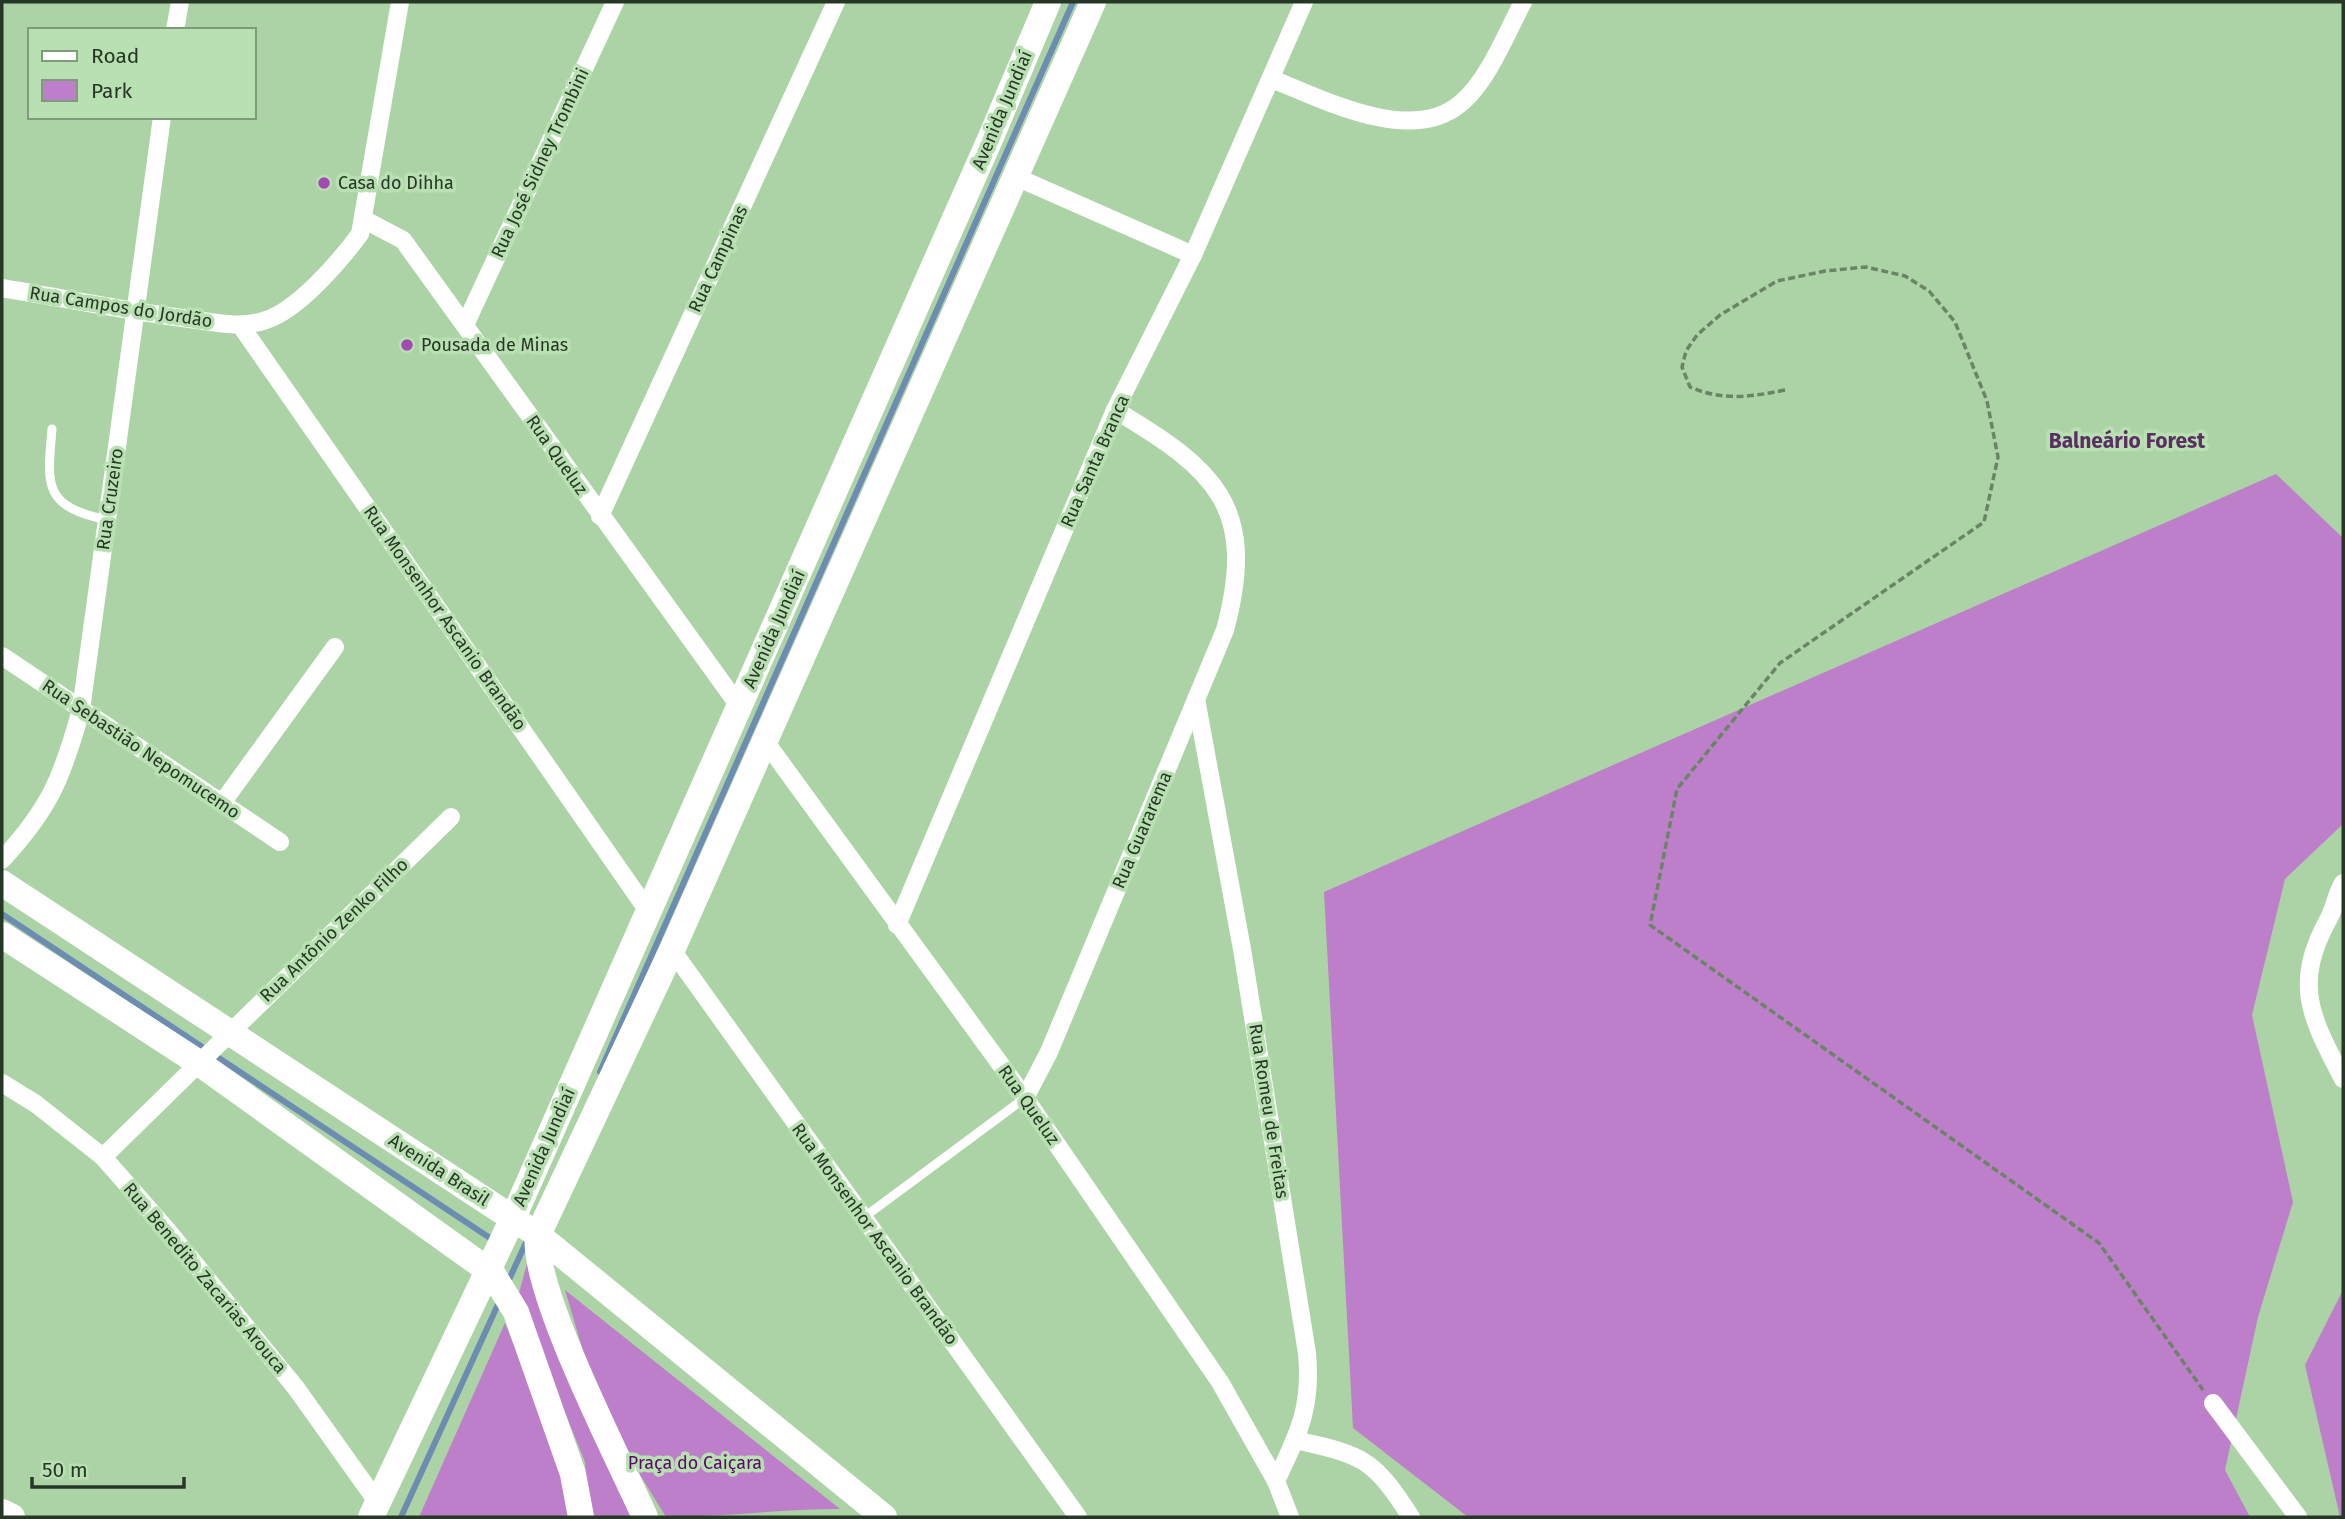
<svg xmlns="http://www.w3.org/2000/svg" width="2345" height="1519" viewBox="0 0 2345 1519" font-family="'Fira Sans',sans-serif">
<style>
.green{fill:#be7fca}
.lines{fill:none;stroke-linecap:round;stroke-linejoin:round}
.stream{stroke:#6d8cb2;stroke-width:6}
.path{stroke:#698565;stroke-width:3.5;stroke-dasharray:7 3.5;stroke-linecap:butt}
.lane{stroke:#fff;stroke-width:9}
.street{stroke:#fff;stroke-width:18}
.secondary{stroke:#fff;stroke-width:26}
.poi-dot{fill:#a349b4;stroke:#b9e0b2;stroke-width:2.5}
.labels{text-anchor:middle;stroke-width:7;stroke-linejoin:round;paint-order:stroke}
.street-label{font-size:18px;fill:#273725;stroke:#b9e0b2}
.poi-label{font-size:18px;fill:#273725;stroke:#b9e0b2;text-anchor:start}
.park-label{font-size:18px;fill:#5b0869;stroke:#b9e0b2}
.quarter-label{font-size:21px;font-weight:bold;fill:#5b2f63;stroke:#b9e0b2}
</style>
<rect width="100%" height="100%" fill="#acd3a5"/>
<g class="green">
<polygon points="2276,474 2343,538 2343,824 2285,879 2252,1015 2293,1202 2258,1317 2225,1470 2250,1517 1468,1517 1353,1428 1324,892"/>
<polygon points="530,1252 537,1281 593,1437 639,1517 589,1517 585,1462 518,1297"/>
<path d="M565,1290L840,1509C781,1509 724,1517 666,1517L621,1444L589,1371Z"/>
<polygon points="2343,1290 2343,1517 2340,1517 2305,1365"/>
<polygon points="505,1323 556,1451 568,1517 419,1517"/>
</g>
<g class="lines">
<g class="stream">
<polyline points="2,914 496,1242"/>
<polyline points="600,1072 1073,2"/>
<polyline points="507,1284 529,1236"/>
<polyline points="401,1517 500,1300"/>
</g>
<path class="path" d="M1785,390C1751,397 1722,401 1690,387L1682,367L1686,351L1697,335L1720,315L1777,281L1825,271L1866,267L1905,276L1929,291L1955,322L1987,401L1998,457L1984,522L1780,663L1677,789L1650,925L2099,1243L2203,1390"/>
<g class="lane">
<path d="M52,429C47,486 43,506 107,520"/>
<polyline points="863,1218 1025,1098"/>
</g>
<g class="street">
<polyline points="175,30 180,2"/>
<path d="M1272,79C1322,99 1412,146 1461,103C1488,81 1507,32 1523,2"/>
<polyline points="1016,177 1193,255"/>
<polyline points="363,219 403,240 739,706"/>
<path d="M2,288C62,298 121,310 182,318C209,321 239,330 266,320C298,310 340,261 360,234L400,2"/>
<polyline points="465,325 615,2"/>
<polyline points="241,326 648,911"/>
<polyline points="600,516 836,2"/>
<polyline points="2,656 280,842"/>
<path d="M1196,699L1242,949L1307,1353C1312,1408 1299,1432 1276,1481L1290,1517"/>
<polyline points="765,741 1025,1098 1220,1382 1276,1481"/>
<polyline points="222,803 335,647"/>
<path d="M2,860C50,808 62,778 81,710L162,117"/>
<path d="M2343,883C2336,894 2335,907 2329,918C2292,985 2311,1017 2343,1079"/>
<polyline points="897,925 1115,410 1193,255 1304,2"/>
<polyline points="672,950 1078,1517"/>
<polyline points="2,1083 36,1104 103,1157 168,1231 296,1388 378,1503"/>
<path d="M1025,1098L1049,1052L1225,630C1258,507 1216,470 1115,410"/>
<polyline points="103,1157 451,817"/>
<polyline points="2213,1403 2298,1517"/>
<path d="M1295,1440C1363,1455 1373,1458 1411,1517"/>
</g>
<g class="secondary">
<polyline points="2,883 538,1235 884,1517"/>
<polyline points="2,935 199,1063 492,1273 516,1312 573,1474 581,1517"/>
<polyline points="2,1512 12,1517"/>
<polyline points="371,1517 513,1218 991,137 1048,2"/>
<path d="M645,1517C620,1461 530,1287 538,1235L672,950L1093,2"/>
</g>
</g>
<g class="poi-dot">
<circle cx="324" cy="183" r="7"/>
<circle cx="407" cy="345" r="7"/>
</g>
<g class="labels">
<g class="street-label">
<text transform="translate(1002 110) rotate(-67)" y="6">Avenida Jundiaí</text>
<text transform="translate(540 163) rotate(-65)" y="6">Rua José Sidney Trombini</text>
<text transform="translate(718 259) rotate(-65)" y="6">Rua Campinas</text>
<text transform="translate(121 307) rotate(9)" y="6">Rua Campos do Jordão</text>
<text transform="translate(557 455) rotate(55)" y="6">Rua Queluz</text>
<text transform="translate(1095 461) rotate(-66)" y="6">Rua Santa Branca</text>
<text transform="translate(110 499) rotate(-82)" y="6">Rua Cruzeiro</text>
<text transform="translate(445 618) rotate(55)" y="6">Rua Monsenhor Ascanio Brandão</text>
<text transform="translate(774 629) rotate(-66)" y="6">Avenida Jundiaí</text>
<text transform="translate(141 749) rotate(34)" y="6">Rua Sebastião Nepomucemo</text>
<text transform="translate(1142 830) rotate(-67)" y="6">Rua Guararema</text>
<text transform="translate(334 930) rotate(-44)" y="6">Rua Antônio Zenko Filho</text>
<text transform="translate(1029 1105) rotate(55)" y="6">Rua Queluz</text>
<text transform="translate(1269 1111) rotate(81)" y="6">Rua Romeu de Freitas</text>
<text transform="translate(544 1147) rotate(-66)" y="6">Avenida Jundiaí</text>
<text transform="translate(439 1170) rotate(33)" y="6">Avenida Brasil</text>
<text transform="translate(875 1234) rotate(54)" y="6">Rua Monsenhor Ascanio Brandão</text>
<text transform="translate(205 1278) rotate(50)" y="6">Rua Benedito Zacarias Arouca</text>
</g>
<g class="poi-label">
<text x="338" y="189">Casa do Dihha</text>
<text x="421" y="351">Pousada de Minas</text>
</g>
<g class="park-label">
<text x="695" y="1469">Praça do Caiçara</text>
</g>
<g class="quarter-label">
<text x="2127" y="448">Balneário Forest</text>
</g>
</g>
<rect width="2345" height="1519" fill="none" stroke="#273725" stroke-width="7"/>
<rect x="28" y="28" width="228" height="91" fill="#b9e0b2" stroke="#7f9c7a" stroke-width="2"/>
<rect x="42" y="51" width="35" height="10" fill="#ffffff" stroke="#7f9c7a" stroke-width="2"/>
<text x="91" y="63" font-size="21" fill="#273725">Road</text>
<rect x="42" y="80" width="35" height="21" fill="#be7fca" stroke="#7f9c7a" stroke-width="2"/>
<text x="91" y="98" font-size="21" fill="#273725">Park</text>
<path d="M32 1477v10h152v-10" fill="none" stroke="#273725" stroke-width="3.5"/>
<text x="42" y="1477" font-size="21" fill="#273725" stroke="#b9e0b2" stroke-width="5" paint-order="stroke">50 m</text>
</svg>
